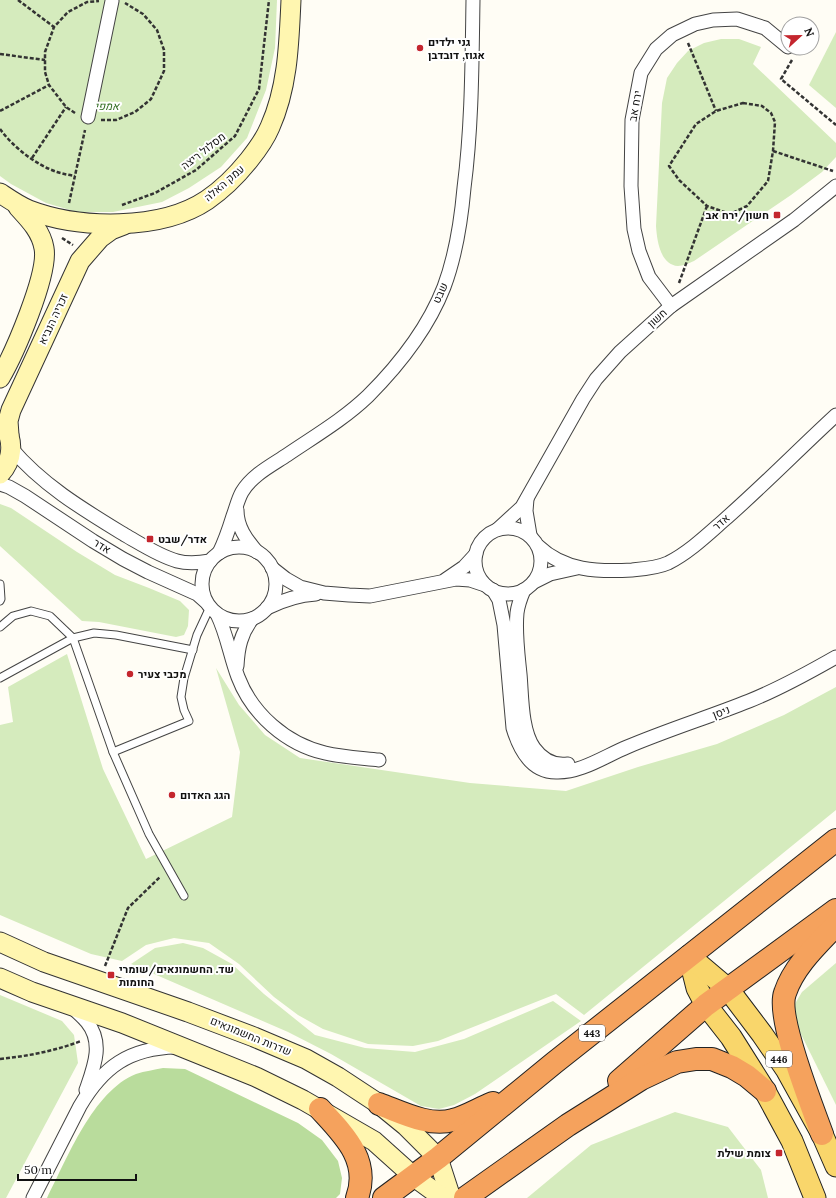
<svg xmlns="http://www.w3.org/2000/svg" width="836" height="1198" viewBox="0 0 836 1198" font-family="Lora,Heebo,serif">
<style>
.green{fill:#d5ebbd}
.forest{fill:#b9dc9c}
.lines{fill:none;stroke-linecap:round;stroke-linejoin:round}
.lane-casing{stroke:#444;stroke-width:9}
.street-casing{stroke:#444;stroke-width:15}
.secondary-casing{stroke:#333;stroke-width:21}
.primary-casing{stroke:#222;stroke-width:23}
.highway-casing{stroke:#222;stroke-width:24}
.path{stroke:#333;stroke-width:2.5;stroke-dasharray:4 2;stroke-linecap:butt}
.lane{stroke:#fff;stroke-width:7}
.street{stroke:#fff;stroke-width:13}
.secondary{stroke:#fff6b0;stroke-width:19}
.primary{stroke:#f9d66b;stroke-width:21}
.highway{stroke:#f5a25d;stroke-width:22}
.poi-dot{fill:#c4262e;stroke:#fff;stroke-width:1.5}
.labels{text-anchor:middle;stroke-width:4;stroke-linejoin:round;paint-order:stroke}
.shield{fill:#fff;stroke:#585858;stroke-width:1}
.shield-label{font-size:10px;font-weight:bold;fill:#111}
.poi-label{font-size:11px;font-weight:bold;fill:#111;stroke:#fff;text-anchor:start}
.park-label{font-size:11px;font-style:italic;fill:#2f6b1f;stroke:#fff}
.street-label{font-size:11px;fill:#111;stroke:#fff}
</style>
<rect width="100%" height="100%" fill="#fffdf5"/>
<g class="green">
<polygon points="0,0 277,0 275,48 266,90 247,138 221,167 189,188 162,202 113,212 77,212 46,203 11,184 0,176"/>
<polygon points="836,32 836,108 809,85"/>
<path d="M721,39H739L761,47L753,64L836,143V157L822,172L791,195L694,261C689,263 683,266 678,266C660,265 657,240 656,226L662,103L667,78L677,63L688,51L704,43Z"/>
<polygon points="0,504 11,508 77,552 115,575 149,588 180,601 189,610 188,626 184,635 176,637 99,622 82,621 0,546"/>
<polygon points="67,654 103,769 146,859 232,817 240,752 216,668 239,705 265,735 300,758 470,783 566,791 638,767 717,744 784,715 836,687 836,810 584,1015 556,994 438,1041 413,1046 368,1044 323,1029 298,1015 274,997 239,964 209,943 174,938 146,945 122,961 91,954 0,915 0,725 13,722 8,687"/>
<polygon points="183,943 203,948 232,964 264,994 315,1035 365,1048 415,1052 464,1039 553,1001 581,1021 475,1094 454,1105 439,1109 421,1106 331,1054 288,1032 131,964 155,948"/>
<polygon points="836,963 836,1105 794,1020 793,1007 802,992"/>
<polygon points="0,995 62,1021 74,1035 78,1063 6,1198 0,1198"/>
<polygon points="675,1112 728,1127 761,1170 768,1198 527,1198 591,1145"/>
</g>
<path class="forest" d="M163,1068L185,1069L298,1123L322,1140L338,1161L342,1178L340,1194L336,1198H47C67,1159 93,1091 136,1074C145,1071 154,1070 163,1068Z"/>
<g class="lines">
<defs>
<g id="lane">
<polyline points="0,584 1,599 0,601"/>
<polyline points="0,627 13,616 31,611 50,616 73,638 113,752 149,834 184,896"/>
<polyline points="0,678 73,638 94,633 116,635 193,650"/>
<polyline points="113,752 189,721 184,710 181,697 184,678 197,635 210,607"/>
</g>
<g id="street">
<polyline points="88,117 112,1"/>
<polyline points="671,306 649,277 639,251 634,229 631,186 632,120 641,73 656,49 672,35 695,24 713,20 737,19 765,28 788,47"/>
<path d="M11,448C42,485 84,510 125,535C141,544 159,556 177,561C188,564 199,563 210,561"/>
<polyline points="0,484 9,487 25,496 93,541 123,559 148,572 197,594 206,602"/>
<polyline points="527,499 526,511 530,535"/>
<path d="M237,510C237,527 246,539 257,552"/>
<circle cx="508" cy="561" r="33"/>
<polyline points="498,529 522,507 583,399 596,379 620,352 671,306 794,220 836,186"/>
<path d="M538,546C564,571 598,572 632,570C643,569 657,568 668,563C688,553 706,536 723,521C762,487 798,450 836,415"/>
<circle cx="239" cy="584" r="37"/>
<path d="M219,553C225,541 229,529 233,516C236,508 238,499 242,492C252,475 272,465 287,455C315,436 344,419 368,396C399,365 428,328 444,287C456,255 461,222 464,188C472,126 472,63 473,0"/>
<polyline points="272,568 286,579 300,587 324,593 349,595 370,596 456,579 470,580 485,585"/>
<polyline points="445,580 464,567 476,554"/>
<polyline points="534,582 550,574 577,568"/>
<path d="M493,590L499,600L504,625L513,728C519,748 531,772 556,772C581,773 605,756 627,747C667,730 709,717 749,701C779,689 808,673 836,657"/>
<path d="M524,590C521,597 518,605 517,613C515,633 518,654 520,674C522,695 521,730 534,748C542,759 554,766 568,764"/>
<path d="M267,608C283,600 299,595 316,594"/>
<path d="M217,614C227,634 230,656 238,677C252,714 286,744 325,753C342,757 361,758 379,760"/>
<path d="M237,666C238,647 241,634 252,619"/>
<path d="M74,1009C78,1013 83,1017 87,1022C104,1043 94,1067 86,1090"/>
<path d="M33,1198L80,1106C103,1067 129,1048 176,1047"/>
</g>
<g id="secondary">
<path d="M0,193C9,199 19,206 29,210C79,229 161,231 207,200C223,189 237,175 249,160C257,150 265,139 270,127C288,87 289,43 291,0"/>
<path d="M0,378C14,354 49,274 44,248C41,231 29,219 18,207"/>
<polyline points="9,435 8,421 11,410 80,261 100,238 111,230 124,225"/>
<path d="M0,474C13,460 14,441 4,425"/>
<polyline points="0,942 44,962 188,1012 254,1037 306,1059 338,1077 379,1104 406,1126 438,1158 451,1198"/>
<polyline points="0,978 32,992 122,1023 256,1077 303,1100 374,1141 413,1176 443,1198"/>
</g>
<g id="primary">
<polyline points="689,956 697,988 706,1005 731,1037 765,1091 792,1141 815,1198"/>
<polyline points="689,956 728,989 762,1034 786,1069 822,1134 836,1166"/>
</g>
<g id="highway">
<polyline points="619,1081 706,1005 836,910"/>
<path d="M379,1104C401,1112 429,1127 453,1120C466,1117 480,1108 493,1103"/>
<path d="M320,1109C343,1134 371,1160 357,1198"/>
<path d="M822,1134C812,1106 776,1017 785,993C794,966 817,945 836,925"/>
<polyline points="384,1198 438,1158 554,1063 836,840"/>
<polyline points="465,1198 568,1125 641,1079 677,1062 696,1059 712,1059 732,1067 747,1076 765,1091"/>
</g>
</defs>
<use href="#lane" class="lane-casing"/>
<use href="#street" class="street-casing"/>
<use href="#secondary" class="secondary-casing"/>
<use href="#primary" class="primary-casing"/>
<use href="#highway" class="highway-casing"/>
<g class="path">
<polyline points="18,0 54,27"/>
<polyline points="688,43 716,111"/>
<polyline points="0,54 45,60"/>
<polyline points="792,60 781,79 836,125"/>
<polygon points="743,103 762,106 771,113 775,122 773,151 768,181 747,206 730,214 707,206 679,180 669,166 696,124 716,111"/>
<polyline points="0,111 49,85"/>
<polyline points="75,113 66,107 49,85 45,72 45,52 54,27 68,12 87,2 99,1"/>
<polyline points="101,120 116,120 135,112 151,99 164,71 164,50 157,30 143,14 125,3"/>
<path d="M0,129C13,147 36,165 57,172C63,174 69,175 75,176"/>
<polyline points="773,151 833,171"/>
<polyline points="32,158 66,107"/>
<polyline points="69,203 85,130"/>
<polyline points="122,205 155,193 196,170 235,136 259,89 269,0"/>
<polyline points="62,238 73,245"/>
<polyline points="679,283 707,206"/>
<polyline points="105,966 128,908 160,877"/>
<path d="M0,1059C28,1056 55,1051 81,1041"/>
</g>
<use href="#lane" class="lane"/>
<use href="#street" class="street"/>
<use href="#secondary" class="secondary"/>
<use href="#primary" class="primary"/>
<use href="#highway" class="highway"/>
</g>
<g class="poi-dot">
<circle cx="420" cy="48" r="4"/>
<rect x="773" y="211" width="8" height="8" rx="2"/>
<rect x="146" y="535" width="8" height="8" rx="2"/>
<circle cx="130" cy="674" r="4"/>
<circle cx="172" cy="795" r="4"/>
<rect x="107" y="971" width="8" height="8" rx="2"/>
<rect x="775" y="1149" width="8" height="8" rx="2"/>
</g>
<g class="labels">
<g class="shield">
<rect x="579" y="1025" width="26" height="16" rx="3"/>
<rect x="766" y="1051" width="26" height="16" rx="3"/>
</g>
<g class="shield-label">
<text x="592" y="1037">443</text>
<text x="779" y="1063">446</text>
</g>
<g class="poi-label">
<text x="428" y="46">גני ילדים<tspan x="428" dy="13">אגוז, דובדבן</tspan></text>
<text x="769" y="219" text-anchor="end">חשון/ירח אב</text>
<text x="158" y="543">אדר/שבט</text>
<text x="138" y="678">מכבי צעיר</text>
<text x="180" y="799">הגג האדום</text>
<text x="119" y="973">שד. החשמונאים/שומרי<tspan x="119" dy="13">החומות</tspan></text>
<text x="771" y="1157" text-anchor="end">צומת שילת</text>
</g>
<g class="park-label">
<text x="107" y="110">אמפי</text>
</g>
<g class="street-label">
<text transform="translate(635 106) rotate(-80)" y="4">ירח אב</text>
<text transform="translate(203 151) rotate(-38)" y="4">מסלול ריצה</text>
<text transform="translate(224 183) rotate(-41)" y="4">עמק האלה</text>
<text transform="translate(440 293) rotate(-66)" y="4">שבט</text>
<text transform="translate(657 318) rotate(-42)" y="4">חשון</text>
<text transform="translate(53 319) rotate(-65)" y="4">זכריה הנביא</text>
<text transform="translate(721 522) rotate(-41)" y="4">אדר</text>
<text transform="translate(102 546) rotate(31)" y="4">אדר</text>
<text transform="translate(721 712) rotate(-21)" y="4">ניסן</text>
<text transform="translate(251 1036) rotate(22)" y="4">שדרות החשמונאים</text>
</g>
</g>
<g transform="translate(800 36) rotate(68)"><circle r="19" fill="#ffffff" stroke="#a0a0a0"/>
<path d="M0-3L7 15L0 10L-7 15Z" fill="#c4262e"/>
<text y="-6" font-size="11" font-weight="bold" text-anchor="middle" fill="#111111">N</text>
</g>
<path d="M18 1174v6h118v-6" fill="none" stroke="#111111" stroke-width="2"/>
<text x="24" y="1174" font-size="12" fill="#111111" stroke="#ffffff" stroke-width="3" paint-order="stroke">50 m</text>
</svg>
